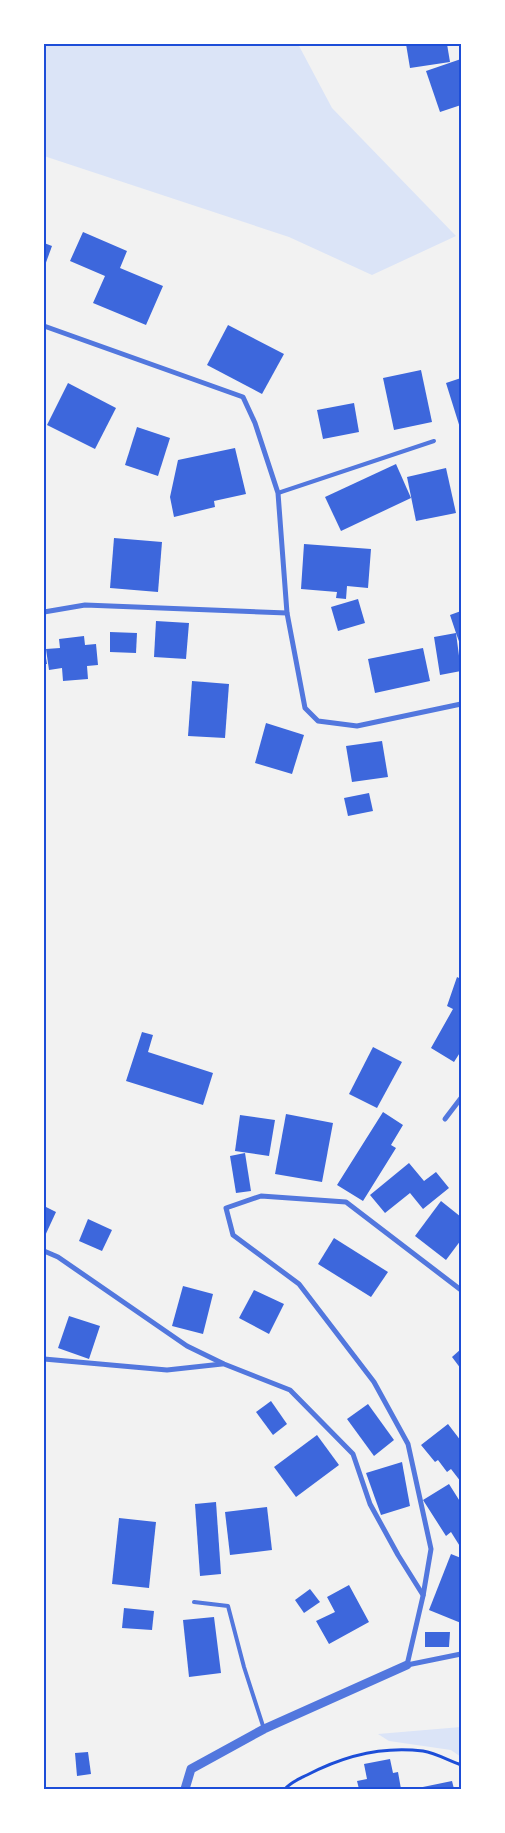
<svg xmlns="http://www.w3.org/2000/svg" width="505" height="1833" viewBox="0 0 505 1833" font-family="Inter,sans-serif">
<style>
.green{fill:#dbe4f7}
.building{fill:#3d67dc}
.lines{fill:none;stroke-linecap:round;stroke-linejoin:round}
.path{stroke:#1d4ed8;stroke-width:3}
.service{stroke:#5277de;stroke-width:4}
.minor{stroke:#5277de;stroke-width:5}
.tertiary{stroke:#5277de;stroke-width:9}
.neatline{fill:none;stroke:#1d4ed8;stroke-width:2}
</style>
<rect width="100%" height="100%" fill="#f2f2f2"/>
<g class="green">
<polygon points="44,44 298,44 332,108 456,236 372,275 289,237 44,156"/>
<polygon points="461,1727 461,1757 451,1750 389,1741 378,1734"/>
</g>
<g class="building">
<polygon points="406,44 447,44 450,62 410,68"/>
<polygon points="461,59 461,105 440,112 426,71"/>
<polygon points="83,232 127,251 120,268 163,286 146,325 93,303 105,276 70,261"/>
<polygon points="44,243 52,246 44,268"/>
<polygon points="228,325 284,354 262,394 207,365"/>
<polygon points="421,370 432,422 394,430 383,378"/>
<polygon points="461,378 461,431 446,383"/>
<polygon points="68,383 116,408 95,449 47,425"/>
<polygon points="354,403 359,432 323,439 317,410"/>
<polygon points="137,427 170,438 158,476 125,465"/>
<polygon points="235,448 246,494 214,501 215,507 174,517 170,497 178,460"/>
<polygon points="396,464 411,498 341,531 325,497"/>
<polygon points="446,468 456,513 416,521 407,477"/>
<polygon points="114,538 162,542 158,592 110,588"/>
<polygon points="304,544 371,549 368,588 347,586 346,599 336,598 337,592 301,589"/>
<polygon points="358,599 365,623 338,631 331,607"/>
<polygon points="461,611 461,647 456,633 461,671 440,675 434,637 456,633 450,615"/>
<polygon points="156,621 189,623 186,659 154,657"/>
<polygon points="110,632 137,633 136,653 110,652"/>
<polygon points="84,636 85,645 96,644 98,665 87,666 88,679 63,681 62,668 49,670 46,649 60,648 59,639"/>
<polygon points="44,647 47,664 44,664"/>
<polygon points="423,648 430,681 375,693 368,659"/>
<polygon points="192,681 229,684 225,738 188,736"/>
<polygon points="266,723 304,735 292,774 255,763"/>
<polygon points="382,741 388,777 352,782 346,746"/>
<polygon points="369,793 373,811 348,816 344,798"/>
<polygon points="457,977 461,979 461,1051 454,1062 431,1048 453,1009 447,1006"/>
<polygon points="142,1032 153,1035 148,1052 213,1073 203,1105 126,1081"/>
<polygon points="373,1047 402,1062 377,1108 349,1094"/>
<polygon points="383,1112 403,1125 391,1145 396,1148 363,1201 337,1185"/>
<polygon points="286,1114 333,1123 322,1182 275,1174"/>
<polygon points="240,1115 275,1120 269,1156 235,1151"/>
<polygon points="245,1153 251,1191 236,1193 230,1156"/>
<polygon points="409,1163 424,1181 436,1172 449,1188 423,1209 410,1193 385,1213 370,1195"/>
<polygon points="441,1201 461,1217 461,1240 446,1260 415,1236"/>
<polygon points="44,1206 56,1212 44,1238"/>
<polygon points="88,1219 112,1230 102,1251 79,1241"/>
<polygon points="334,1238 388,1272 371,1297 318,1264"/>
<polygon points="183,1286 213,1294 203,1334 172,1326"/>
<polygon points="254,1290 284,1304 269,1334 239,1318"/>
<polygon points="69,1316 100,1326 89,1359 58,1348"/>
<polygon points="461,1349 461,1369 452,1357"/>
<polygon points="271,1401 287,1424 273,1435 256,1412"/>
<polygon points="368,1404 394,1440 374,1456 347,1419"/>
<polygon points="448,1424 461,1441 461,1482 451,1469 447,1472 438,1460 435,1462 421,1445"/>
<polygon points="317,1435 339,1465 296,1497 274,1467"/>
<polygon points="402,1462 410,1506 381,1515 366,1473"/>
<polygon points="449,1484 461,1503 461,1548 451,1532 446,1536 423,1500"/>
<polygon points="216,1502 221,1574 200,1576 195,1504"/>
<polygon points="267,1507 272,1550 230,1555 225,1512"/>
<polygon points="119,1518 156,1522 149,1588 112,1584"/>
<polygon points="451,1554 461,1558 461,1623 429,1610"/>
<polygon points="349,1585 369,1622 329,1644 316,1621 335,1612 327,1597"/>
<polygon points="310,1589 320,1602 304,1613 295,1600"/>
<polygon points="124,1608 154,1611 152,1630 122,1628"/>
<polygon points="214,1617 221,1673 189,1677 183,1620"/>
<polygon points="425,1632 450,1632 449,1647 425,1647"/>
<polygon points="88,1752 91,1774 77,1776 75,1753"/>
<polygon points="390,1759 393,1773 398,1772 401,1789 359,1789 357,1781 367,1779 364,1764"/>
<polygon points="452,1781 454,1789 418,1789 418,1788"/>
</g>
<g class="lines">
<path class="path" d="M285,1789C291,1782 299,1779 307,1775C343,1756 383,1746 423,1751C435,1753 448,1760 459,1764L461,1766"/>
<g class="service">
<polyline points="278,493 434,441"/>
<polyline points="194,1602 228,1606 244,1667 264,1729"/>
</g>
<g class="minor">
<polyline points="44,326 243,397 255,423 278,493 287,613 305,708 318,721 357,726 461,704"/>
<polyline points="44,612 85,605 287,613"/>
<polyline points="445,1119 461,1098"/>
<polyline points="44,1251 58,1257 187,1346 224,1364 290,1390 353,1454 370,1504 398,1555 423,1595"/>
<polyline points="461,1290 346,1202 261,1196 226,1208 233,1235 299,1284 374,1382 408,1444 431,1549 423,1596 407,1665 461,1654"/>
<polyline points="44,1359 167,1370 222,1364"/>
</g>
<polyline class="tertiary" points="185,1789 191,1769 264,1729 407,1665"/>
</g>
<rect width="505" height="1833" fill="none" stroke="#ffffff" stroke-width="90"/>
<rect x="45" y="45" width="415" height="1743" class="neatline"/>
</svg>
